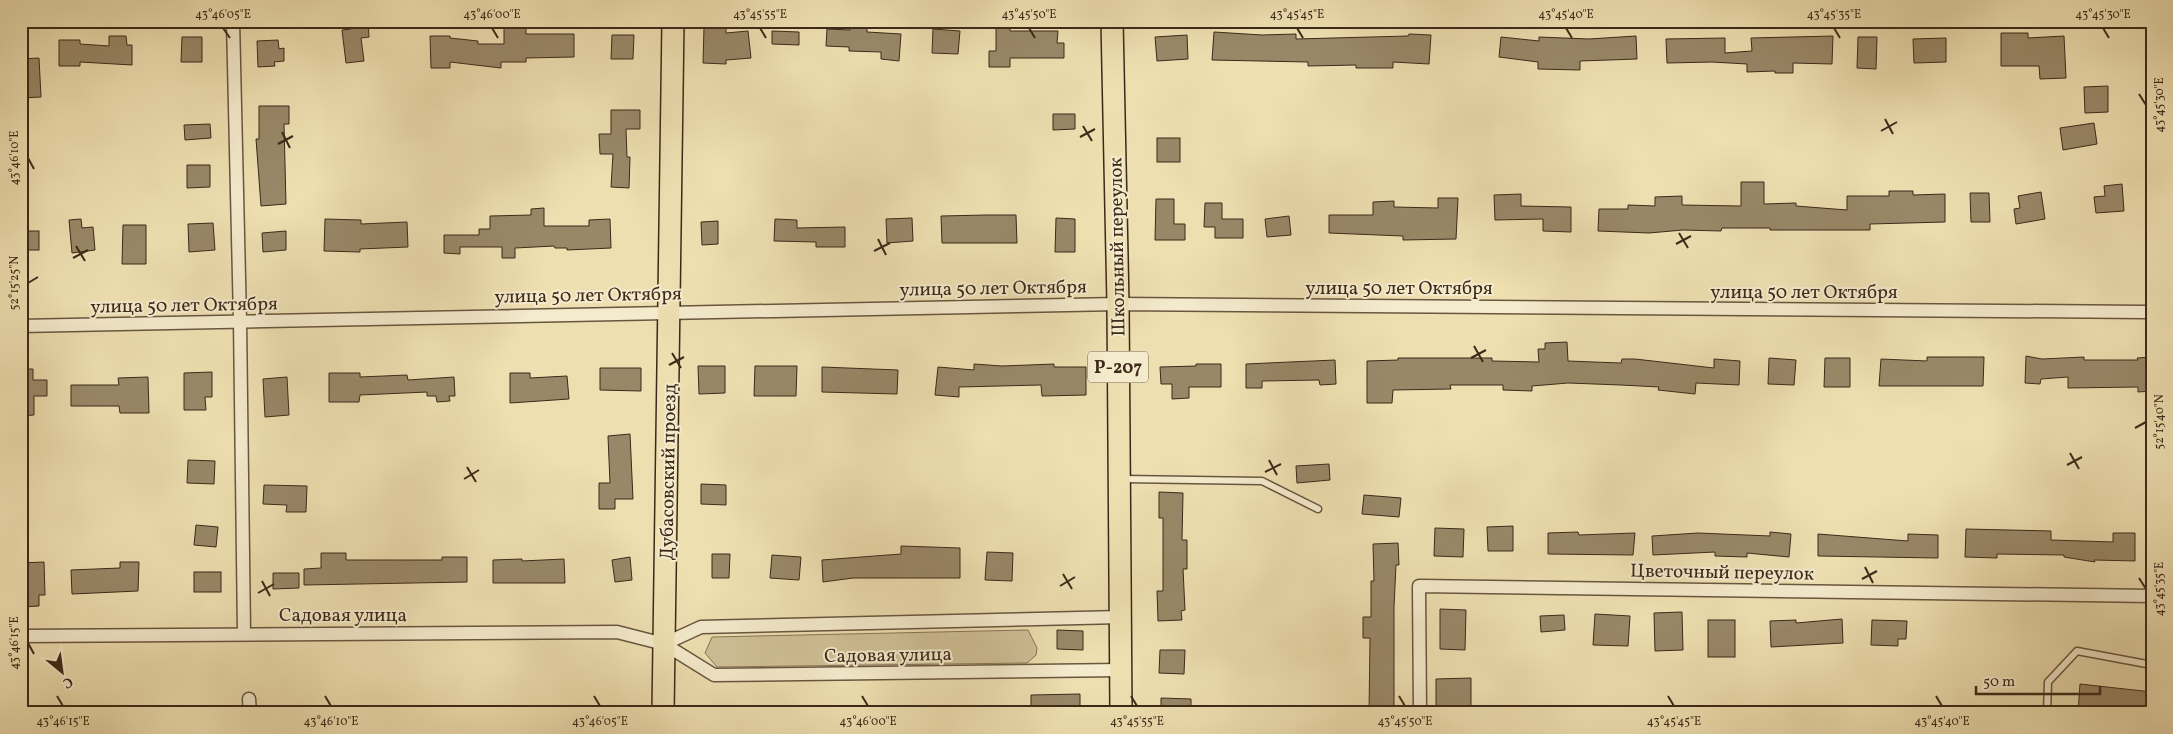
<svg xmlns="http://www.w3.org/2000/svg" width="2173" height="734" viewBox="0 0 2173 734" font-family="Vollkorn,serif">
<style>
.green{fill:#d0c097;stroke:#867458}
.building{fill:#998868;stroke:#3d2919}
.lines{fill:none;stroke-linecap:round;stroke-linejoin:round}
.lane-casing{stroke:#69563f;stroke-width:9}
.street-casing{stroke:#69563f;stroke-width:15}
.primary-casing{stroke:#3d2919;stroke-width:24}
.lane{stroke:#f4eacc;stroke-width:6}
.street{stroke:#f4eacc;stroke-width:12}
.primary{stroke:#eedfb1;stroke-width:21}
.ticks{fill:none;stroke:#3d2919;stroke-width:2}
.labels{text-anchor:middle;stroke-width:4;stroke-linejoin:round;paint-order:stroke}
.shield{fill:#f4eacc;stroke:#74634f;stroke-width:1}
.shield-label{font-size:18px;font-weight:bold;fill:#3d2919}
.street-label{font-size:19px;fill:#3d2919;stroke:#f4eacc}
.neatline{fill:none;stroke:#3d2919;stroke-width:2}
.ticks-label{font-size:12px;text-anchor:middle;fill:#3d2919}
</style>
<rect width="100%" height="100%" fill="#eedfb1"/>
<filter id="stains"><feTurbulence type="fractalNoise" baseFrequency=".004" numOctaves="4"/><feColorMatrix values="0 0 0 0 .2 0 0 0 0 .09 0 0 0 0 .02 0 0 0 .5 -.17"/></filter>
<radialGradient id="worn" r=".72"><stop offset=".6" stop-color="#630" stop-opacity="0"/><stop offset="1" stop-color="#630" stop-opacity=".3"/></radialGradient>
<polygon class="green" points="1028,630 1037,648 1036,655 1027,663 717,667 705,653 712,637"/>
<g class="building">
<polygon points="350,21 368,21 369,37 361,38 364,61 346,63 342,30 351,29"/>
<polygon points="850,21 867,21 867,32 901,34 899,61 881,59 881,52 849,51 849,47 826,46 827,29 850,30"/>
<polygon points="996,23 1010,23 1010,31 1058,31 1057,43 1064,43 1064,58 1010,58 1010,67 989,67 989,51 996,51"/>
<polygon points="704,27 726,27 726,33 748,31 751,58 726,60 726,64 703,63"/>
<polygon points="504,28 526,28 526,34 574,34 574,57 526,58 526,62 501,62 501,68 450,62 450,68 431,68 430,36 450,36 450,38 478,41 478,44 504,44"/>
<polygon points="933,29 960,31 958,54 932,53"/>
<polygon points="772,31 799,32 799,45 772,44"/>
<polygon points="1214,32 1262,35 1296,34 1296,39 1408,36 1409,34 1431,35 1429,64 1393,62 1393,68 1356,68 1356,65 1308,66 1308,62 1212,60"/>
<polygon points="2001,33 2028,33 2028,38 2064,36 2066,78 2040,79 2039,66 2001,66"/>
<polygon points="612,35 634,35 633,59 611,59"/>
<polygon points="1187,35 1188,59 1157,61 1155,37"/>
<polygon points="109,36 126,36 127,45 132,45 132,65 80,62 80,66 59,66 59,40 80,40 80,44 109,46"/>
<polygon points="1636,36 1637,59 1580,61 1580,70 1538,69 1538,62 1499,57 1501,37 1539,41 1539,37 1589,39"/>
<polygon points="1833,36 1832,64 1793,63 1793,73 1775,73 1775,71 1747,72 1747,64 1712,62 1667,63 1666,39 1725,38 1725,53 1752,51 1751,38"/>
<polygon points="182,37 202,37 202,62 181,62"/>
<polygon points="1858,37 1877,37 1876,69 1857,68"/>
<polygon points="1946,38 1946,62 1914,63 1913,39"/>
<polygon points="278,40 279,49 284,48 284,61 274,62 275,66 258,67 257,41"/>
<polygon points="39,58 41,97 21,98 21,59"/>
<polygon points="2108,86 2108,112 2085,113 2084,87"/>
<polygon points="259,106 289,106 289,124 284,124 286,204 261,206 256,139 259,139"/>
<polygon points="611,110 640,110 640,129 626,129 627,157 630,157 629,188 611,187 613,154 600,154 599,134 611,134"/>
<polygon points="1053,114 1075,114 1075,129 1053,130"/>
<polygon points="2094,123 2097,144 2063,150 2060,128"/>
<polygon points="210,124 211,138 185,140 184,125"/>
<rect x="1157" y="138" width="23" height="24"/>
<polygon points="187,165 210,165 210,187 187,188"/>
<polygon points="1741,182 1764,182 1764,204 1796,203 1796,206 1847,210 1847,196 1889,196 1889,191 1913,191 1913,195 1945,194 1945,222 1870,224 1870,230 1770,230 1770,228 1722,228 1721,231 1683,230 1649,233 1598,231 1599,209 1628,209 1628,205 1655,206 1655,197 1682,196 1682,205 1741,206"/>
<polygon points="2122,184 2124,211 2096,213 2094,197 2105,196 2104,186"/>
<polygon points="2041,192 2045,219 2016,224 2014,209 2020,208 2018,196"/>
<polygon points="1970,193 1989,193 1990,222 1971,222"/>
<polygon points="1521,194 1521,206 1571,207 1571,232 1543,231 1543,219 1495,220 1494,195"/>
<polygon points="1438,198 1458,198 1456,239 1403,240 1403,236 1329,233 1329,215 1373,215 1373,202 1394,201 1394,207 1438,208"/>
<polygon points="1156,199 1174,199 1174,224 1185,224 1185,240 1155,240"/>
<polygon points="1205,203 1222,203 1222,219 1243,219 1243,238 1215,238 1215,227 1204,227"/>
<polygon points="544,208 544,226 589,226 589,220 610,219 611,248 567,250 567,248 555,248 554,246 515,248 515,258 502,258 502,247 460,247 460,254 444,253 444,235 479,235 479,229 490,229 490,216 531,215 531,209"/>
<polygon points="986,215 1016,215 1017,243 942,243 941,216"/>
<polygon points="1289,216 1291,235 1267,237 1265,219"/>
<polygon points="912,218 913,241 887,243 886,219"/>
<polygon points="1056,218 1075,219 1075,252 1055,252"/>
<polygon points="81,219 82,228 93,227 95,250 72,253 69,220"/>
<polygon points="325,219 361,220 361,224 407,222 408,247 360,249 360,252 324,251"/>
<polygon points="775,219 797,220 797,228 845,227 845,247 816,247 816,242 774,241"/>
<polygon points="718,221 718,244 702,245 701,222"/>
<polygon points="213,223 215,250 189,252 188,224"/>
<polygon points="123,225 146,225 146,264 122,264"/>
<rect x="21" y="231" width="18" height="19"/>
<polygon points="286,231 286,250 263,252 262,233"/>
<polygon points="1567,342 1568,361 1621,363 1622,359 1635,359 1714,368 1714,359 1740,361 1739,385 1696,383 1695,394 1658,390 1659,387 1621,385 1568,383 1532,386 1532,391 1503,390 1503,385 1450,385 1451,389 1393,390 1392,403 1367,403 1367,361 1398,360 1398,358 1492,358 1492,361 1539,362 1538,349 1545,349 1545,343"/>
<polygon points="2026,356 2042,359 2084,357 2084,360 2138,360 2137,358 2152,357 2152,391 2138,392 2138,387 2068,388 2068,377 2041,379 2040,384 2025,383"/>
<polygon points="1927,357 1984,357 1983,386 1879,386 1881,359 1927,361"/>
<polygon points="1769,358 1796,360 1794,385 1768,384"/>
<polygon points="1825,358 1850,358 1850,387 1824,387"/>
<polygon points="1335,360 1336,384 1320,385 1319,380 1262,381 1262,388 1246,388 1246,364"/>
<polygon points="974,364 1002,366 1054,364 1054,367 1086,367 1086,395 1042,396 1041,385 959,387 959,397 935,395 938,367 974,370"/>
<polygon points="1196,364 1221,364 1221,387 1189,387 1189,398 1172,399 1172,384 1161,384 1160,367 1196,366"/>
<polygon points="698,366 725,366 725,393 699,394"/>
<polygon points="755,366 797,366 796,396 754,396"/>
<polygon points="822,367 898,370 897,394 822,392"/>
<polygon points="600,368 641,368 641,391 600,390"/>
<polygon points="21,369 33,369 33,380 47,380 47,396 34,396 34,415 21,416"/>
<polygon points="212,372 212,397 205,397 206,410 184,410 184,373"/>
<polygon points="329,373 360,373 360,377 407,375 408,380 454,377 455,396 449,396 450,401 437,402 436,396 427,396 427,392 360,395 359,402 329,402"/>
<polygon points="510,373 530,373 530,378 567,376 569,399 510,403"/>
<polygon points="148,377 149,413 120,413 119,406 71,406 71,385 119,385 118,378"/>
<polygon points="287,377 289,415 265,417 263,379"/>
<polygon points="630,434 633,499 615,499 615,509 599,509 599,483 610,483 608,436"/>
<polygon points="188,460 215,461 214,484 187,483"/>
<polygon points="1329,464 1330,480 1297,483 1296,466"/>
<polygon points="701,484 726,485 726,505 701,504"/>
<polygon points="264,485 307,486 306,512 286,512 287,505 263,504"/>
<polygon points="1159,492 1183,493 1182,540 1187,540 1187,569 1183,569 1185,610 1181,611 1182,620 1158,621 1157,591 1163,591 1163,518 1159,518"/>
<polygon points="1364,495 1401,498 1399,517 1362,514"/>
<polygon points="196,525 218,527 216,547 194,545"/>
<polygon points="1513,526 1513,551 1488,551 1487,527"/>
<polygon points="1435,528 1464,529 1463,557 1434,556"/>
<polygon points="1966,529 2051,531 2051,540 2113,542 2113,533 2135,533 2135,561 2094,560 2095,562 2064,557 2064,555 1997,554 1997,558 1965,557"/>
<polygon points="1578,532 1579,535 1635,533 1633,555 1548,554 1548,533"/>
<polygon points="1770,532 1791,534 1789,557 1747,553 1747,557 1715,556 1715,552 1653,555 1652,536 1698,533 1770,536"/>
<polygon points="1818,534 1908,541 1908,534 1938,535 1938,558 1818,556"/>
<polygon points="1398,543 1399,565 1396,565 1394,607 1394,713 1369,713 1370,638 1363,638 1363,617 1371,617 1371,581 1374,581 1373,544"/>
<polygon points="901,546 960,548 960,578 853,578 823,582 822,560 901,554"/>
<polygon points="987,552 1013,553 1012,581 985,580"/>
<polygon points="321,553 346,553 346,560 442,560 442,557 467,557 467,582 304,585 304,569 321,568"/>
<polygon points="712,554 730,554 729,578 712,578"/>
<polygon points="772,555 801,557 799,580 770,578"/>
<polygon points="630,557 632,580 615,582 612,560"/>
<polygon points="522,559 522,561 564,559 565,583 493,583 493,560"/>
<polygon points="44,562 45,595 39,595 39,606 21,607 21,563"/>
<polygon points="120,562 139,562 138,591 72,594 71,570 120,568"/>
<rect x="194" y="572" width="27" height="20"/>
<polygon points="273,573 299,573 299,588 273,589"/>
<polygon points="1440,609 1466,610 1465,650 1440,649"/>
<polygon points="1682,612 1683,650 1655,651 1654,613"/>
<polygon points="1595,614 1630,616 1628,646 1593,645"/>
<polygon points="1564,615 1565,630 1541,632 1540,616"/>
<polygon points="1842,619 1843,643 1771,647 1770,621 1796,620 1796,623"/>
<rect x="1708" y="620" width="27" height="37"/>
<polygon points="1872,620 1907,621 1906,639 1898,639 1898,646 1871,645"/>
<polygon points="1057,630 1083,631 1083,650 1057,649"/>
<polygon points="1160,650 1185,650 1184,674 1159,673"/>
<polygon points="1471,678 1471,713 1436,713 1436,679"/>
<polygon points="2080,684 2152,692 2152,713 2078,713"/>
<polygon points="1080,694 1080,713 1031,713 1031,695"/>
<polygon points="1161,698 1191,699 1191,713 1161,713"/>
</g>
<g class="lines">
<defs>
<g id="lane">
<polyline points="1124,479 1262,481 1318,509"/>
<polyline points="2047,713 2048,682 2077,651 2152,665"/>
</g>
<g id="street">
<polyline points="233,21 240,321 244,633"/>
<polyline points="21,326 1118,304 2146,312"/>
<polyline points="21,636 617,632 664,644 701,627 1121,617"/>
<polyline points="664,644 714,675 1121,670"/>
<polyline points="249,699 250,713"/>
<polyline points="1420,713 1419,586 2152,596"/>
</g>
<g id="primary">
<polyline points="1112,21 1118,304 1121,713"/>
<polyline points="663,713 673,21"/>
</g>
</defs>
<use href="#lane" class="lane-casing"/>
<use href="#street" class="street-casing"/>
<use href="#primary" class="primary-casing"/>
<use href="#lane" class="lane"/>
<use href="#street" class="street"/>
<use href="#primary" class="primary"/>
</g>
<path class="ticks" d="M223,28L230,38M492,28L498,38M760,28L766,38M1029,28L1035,38M1297,28L1303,38M1566,28L1572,38M1834,28L1840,38M2103,28L2109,38M2139,94L2146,105M1885,119L1893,134M1083,126L1092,141M1881,131L1897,122M282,132L290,148M1080,137L1095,129M278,144L293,136M28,158L34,169M1679,233L1688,248M878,239L886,255M1676,244L1691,236M76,246L85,261M874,251L890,243M73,258L88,250M28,283L38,277M1474,346L1483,362M672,353L681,368M1471,358L1486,350M669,365L684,357M2135,428L2146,422M2070,453L2079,469M1269,460L1277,475M2067,465L2082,457M467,467L476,482M1265,472L1281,464M464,479L479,470M1865,567L1873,583M1063,574L1072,589M2139,578L2146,589M1862,579L1877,571M262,581L270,596M1060,586L1075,577M258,593L274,584M28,643L34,654M57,696L63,706M325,696L331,706M594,696L600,706M862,696L868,706M1131,696L1137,706M1399,696L1405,706M1668,696L1674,706M1936,696L1942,706"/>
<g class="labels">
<rect class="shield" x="1088" y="351.5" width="60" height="31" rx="4"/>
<g class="shield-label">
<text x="1118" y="373">Р-207</text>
</g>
<g class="street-label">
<text transform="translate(1116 247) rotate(-91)" y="7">Школьный переулок</text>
<text transform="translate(993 287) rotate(-1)" y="7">улица 50 лет Октября</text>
<text x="1399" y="294">улица 50 лет Октября</text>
<text x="1804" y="298">улица 50 лет Октября</text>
<text transform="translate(588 294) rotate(-1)" y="7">улица 50 лет Октября</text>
<text transform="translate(184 304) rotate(-1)" y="7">улица 50 лет Октября</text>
<text transform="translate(667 472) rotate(-89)" y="7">Дубасовский проезд</text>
<text transform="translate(1722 571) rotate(1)" y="7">Цветочный переулок</text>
<text x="343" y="621">Садовая улица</text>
<text transform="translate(888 654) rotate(-1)" y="7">Садовая улица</text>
</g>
</g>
<rect width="2173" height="734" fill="none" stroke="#eedfb1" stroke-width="55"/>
<g transform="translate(62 672) rotate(151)" stroke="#f4eacc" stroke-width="4" paint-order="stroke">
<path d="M0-4L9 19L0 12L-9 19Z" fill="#3d2919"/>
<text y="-8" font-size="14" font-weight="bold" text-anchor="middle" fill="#3d2919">С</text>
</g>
<path d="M1976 686v8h124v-8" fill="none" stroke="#3d2919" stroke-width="2.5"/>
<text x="1983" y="686" font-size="15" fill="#3d2919" stroke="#f4eacc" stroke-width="4" paint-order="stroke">50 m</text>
<rect x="28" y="28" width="2118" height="678" class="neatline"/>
<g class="ticks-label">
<text x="223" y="18">43°46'05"E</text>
<text x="492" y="18">43°46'00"E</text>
<text x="760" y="18">43°45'55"E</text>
<text x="1029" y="18">43°45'50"E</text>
<text x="1297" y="18">43°45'45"E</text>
<text x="1566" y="18">43°45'40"E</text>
<text x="1834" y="18">43°45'35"E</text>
<text x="2103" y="18">43°45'30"E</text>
<text transform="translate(2159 105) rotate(-90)" y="4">43°45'30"E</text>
<text transform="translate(14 158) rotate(-90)" y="4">43°46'10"E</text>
<text transform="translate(14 283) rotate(-90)" y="4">52°15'25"N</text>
<text transform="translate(2159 422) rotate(-90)" y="4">52°15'40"N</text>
<text transform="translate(2159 589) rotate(-90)" y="4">43°45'35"E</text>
<text transform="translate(14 643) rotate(-90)" y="4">43°46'15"E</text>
<text x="63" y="725">43°46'15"E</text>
<text x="331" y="725">43°46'10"E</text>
<text x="600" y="725">43°46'05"E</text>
<text x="868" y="725">43°46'00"E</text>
<text x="1137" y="725">43°45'55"E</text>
<text x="1405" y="725">43°45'50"E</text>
<text x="1674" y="725">43°45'45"E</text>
<text x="1942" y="725">43°45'40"E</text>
</g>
<rect width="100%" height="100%" filter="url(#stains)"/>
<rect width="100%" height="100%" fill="url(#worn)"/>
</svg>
